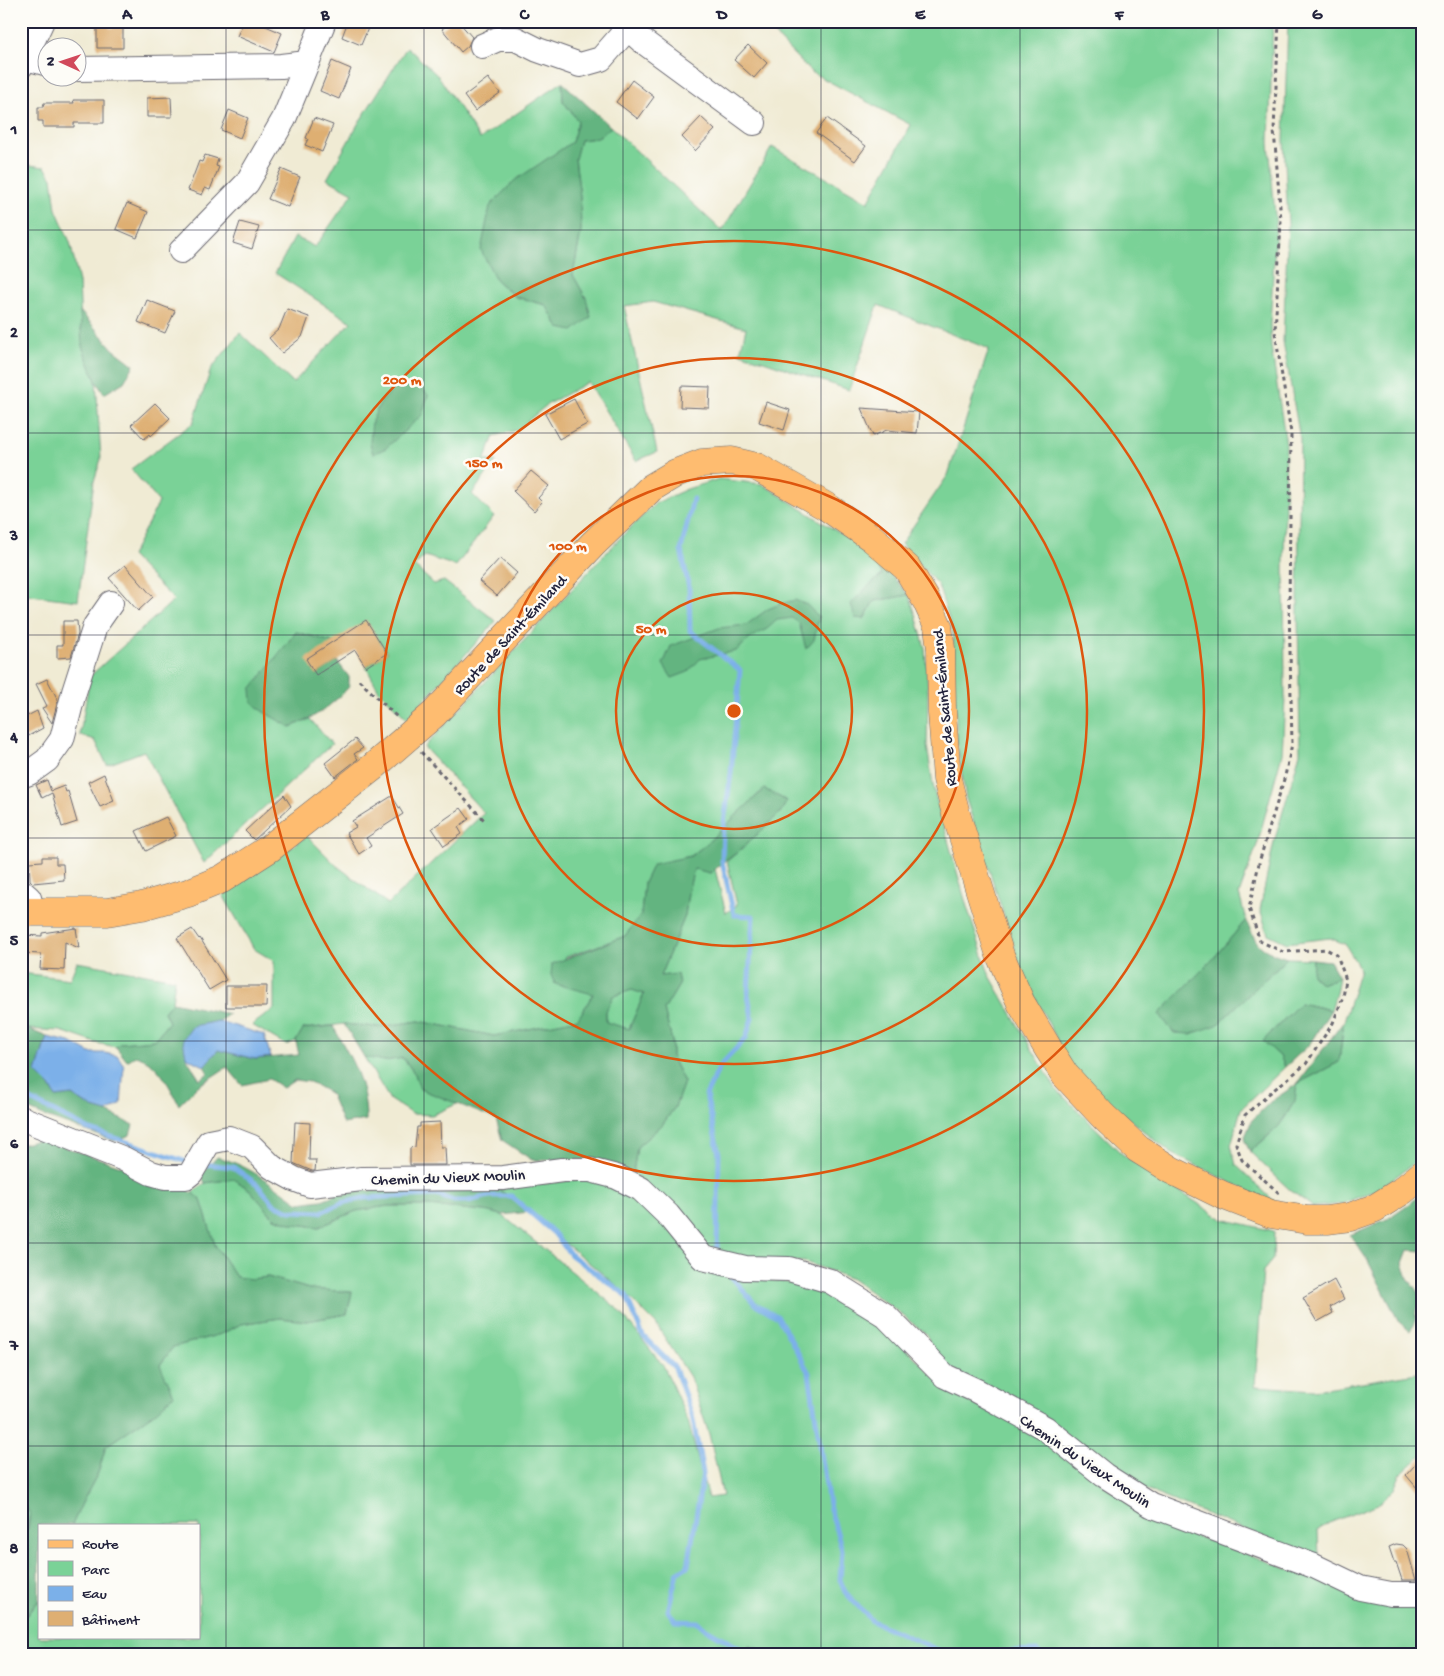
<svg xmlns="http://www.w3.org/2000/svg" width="1444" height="1676" viewBox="0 0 1444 1676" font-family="'Gochi Hand',sans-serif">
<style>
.green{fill:#7ad297;stroke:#4e7a69}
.forest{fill:#63b480;stroke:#426b5e;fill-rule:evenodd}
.water{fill:#7bb0e9;stroke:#4e6992}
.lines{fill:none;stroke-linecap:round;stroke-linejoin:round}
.stream{stroke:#7bb0e9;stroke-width:5}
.building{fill:#deaf72}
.minor-casing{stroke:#6a6871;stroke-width:26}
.major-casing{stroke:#6a6871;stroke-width:29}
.path{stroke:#6a6871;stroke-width:3;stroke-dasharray:4 4;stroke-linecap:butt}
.minor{stroke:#fff;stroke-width:24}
.major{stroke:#febc70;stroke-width:28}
.grid{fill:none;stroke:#22223b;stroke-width:1;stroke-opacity:0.55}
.ring{fill:none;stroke:#de560e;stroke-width:2.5}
.labels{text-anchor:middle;stroke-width:5;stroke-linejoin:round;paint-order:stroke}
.street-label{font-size:16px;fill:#22223b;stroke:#fdfcf7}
.centre{fill:#de560e;stroke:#fdfcf7;stroke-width:2.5}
.ring-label{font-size:15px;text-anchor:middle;font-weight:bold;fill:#de560e;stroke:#fdfcf7;stroke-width:5;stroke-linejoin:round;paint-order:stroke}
.neatline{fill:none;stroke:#22223b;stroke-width:2}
.grid-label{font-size:16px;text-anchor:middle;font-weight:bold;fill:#22223b}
</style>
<rect width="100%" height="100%" fill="#fdfcf7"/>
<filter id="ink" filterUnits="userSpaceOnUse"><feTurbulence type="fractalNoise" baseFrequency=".02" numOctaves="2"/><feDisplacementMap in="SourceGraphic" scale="10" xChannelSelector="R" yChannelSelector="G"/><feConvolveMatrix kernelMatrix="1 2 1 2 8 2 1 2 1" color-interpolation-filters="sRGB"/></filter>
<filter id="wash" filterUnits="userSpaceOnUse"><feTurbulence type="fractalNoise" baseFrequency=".0096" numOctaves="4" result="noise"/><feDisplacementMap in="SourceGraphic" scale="20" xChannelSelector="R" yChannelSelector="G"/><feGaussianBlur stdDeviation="1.12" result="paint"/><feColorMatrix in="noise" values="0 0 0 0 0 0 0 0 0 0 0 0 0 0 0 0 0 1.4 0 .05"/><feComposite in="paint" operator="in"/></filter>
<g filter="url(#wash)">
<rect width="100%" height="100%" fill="#f0ebd4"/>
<g class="green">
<polygon points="761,21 1273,21 1269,143 1276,227 1270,324 1271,346 1286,444 1284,559 1285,699 1282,754 1257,845 1239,894 1246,920 1212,960 1217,1025 1287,958 1313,959 1312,975 1322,984 1339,977 1336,993 1331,1010 1300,1003 1263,1041 1280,1056 1285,1067 1241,1109 1231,1145 1236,1165 1279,1206 1171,1153 1095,1092 1069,1063 1023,974 966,799 957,744 953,632 938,585 901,544 948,475 989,349 878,305 849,390 740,353 746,328 653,302 624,306 657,452 636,461 588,382 548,404 517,430 494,436 484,461 496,461 472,494 494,516 456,566 425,556 414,566 434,584 444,581 496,621 407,719 379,691 366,667 387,653 366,621 333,642 296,632 273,661 290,727 310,719 332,744 204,863 144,751 107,765 95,740 80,735 90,676 174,600 131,556 159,502 131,469 193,423 211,369 240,333 293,383 351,322 275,273 295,237 315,247 353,193 327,179 358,124 407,47 439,77 480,139 562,82 563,101 578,121 572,142 545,161 496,280 515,297 546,305 559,328 586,298 573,275 581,231 580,196 575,158 580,140 597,138 611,127 722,231 772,147 868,202 911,125 811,72"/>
<path d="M1288,21H1423V1157L1377,1190L1341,1204L1313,1207L1290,1190L1250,1152C1275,1130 1292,1119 1297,1084L1339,1062L1344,1021L1360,969L1345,944L1330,938L1287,943L1268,934L1260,910L1264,890L1274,842L1300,753L1298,613L1300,439L1283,341L1288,224L1284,140Z"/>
<polygon points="21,164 45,167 52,178 56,209 70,242 79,282 82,346 96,381 101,459 94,481 78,601 23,594 21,596"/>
<polygon points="719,479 762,484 873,554 882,575 864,590 864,619 874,601 909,595 916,615 925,648 928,690 927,746 934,791 967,907 989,974 1027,1041 1056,1089 1122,1154 1222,1219 1274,1231 1273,1259 1263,1271 1255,1386 1314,1390 1423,1372 1423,1454 1400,1475 1394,1489 1378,1504 1329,1523 1318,1530 1319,1559 1146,1490 939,1360 926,1334 897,1311 852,1279 805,1262 759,1260 710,1253 633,1173 637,1147 662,1125 675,1107 684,1082 672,1058 672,1041 664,1010 679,985 677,974 660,976 685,916 688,892 694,868 710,873 715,869 726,913 737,905 727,861 739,851 780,813 787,801 764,789 705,845 691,856 653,865 644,883 641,915 625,936 566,957 556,984 593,993 579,1019 494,1036 419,1021 377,1027 344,1024 303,1029 296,1041 286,1045 252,1025 274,1009 274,961 254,949 223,895 307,836 337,866 388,904 484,813 424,747 623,535 656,503 687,489"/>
<polygon points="77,962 175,979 172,1002 164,1012 169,1022 154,1040 121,1043 116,1047 96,1043 61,1031 26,1029 21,1026 21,973 70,979"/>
<polygon points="632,990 644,994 629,1029 606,1023 606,1011 613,996"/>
<polygon points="364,1057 385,1061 403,1058 415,1074 420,1089 459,1103 432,1115 412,1114 390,1100"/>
<polygon points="234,1179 250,1190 274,1218 294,1224 319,1227 356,1211 388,1206 427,1206 485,1211 502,1215 618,1309 664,1367 688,1421 708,1498 723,1496 709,1434 690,1377 656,1324 621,1289 499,1189 583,1179 613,1186 635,1197 717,1272 796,1284 830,1298 882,1324 933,1376 962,1399 1031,1430 1131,1505 1175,1529 1264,1560 1354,1595 1391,1606 1423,1604 1423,1654 780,1655 749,1646 734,1655 198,1655 174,1650 140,1655 21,1655 21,1622 39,1600 39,1637 199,1637 199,1525 72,1525 84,1499 98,1473 106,1446 154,1413 160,1365 173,1347 221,1334 241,1324 280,1318 307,1321 347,1314 352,1292 309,1289 268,1277 251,1279 236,1277 215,1245 201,1200 192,1193 205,1183"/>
<polygon points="21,1502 30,1513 27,1530 21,1530"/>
</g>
<g class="forest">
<polygon points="562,82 611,127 597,138 580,140 575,159 580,196 581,231 573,275 586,298 591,317 573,331 559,328 546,305 516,297 496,280 481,250 490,206 514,181 572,142 578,121 563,101"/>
<polygon points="80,311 113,349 134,365 124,382 104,394 96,381 82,346"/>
<polygon points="418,384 428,395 422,415 386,448 373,454 370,443 372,421 380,403 395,388"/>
<polygon points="873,554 909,595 874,601 864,619 855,618 851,604 864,590 882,575"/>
<polygon points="795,600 807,605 819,617 814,640 806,649 799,623 792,618 777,620 767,629 752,637 736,651 700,659 688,672 672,678 663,664 671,646 719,628 746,625 768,609 780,604"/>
<path d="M296,632L333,642L316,675L337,661L349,677V687C331,706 315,718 290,727L262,711L252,702L251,689Z"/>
<path d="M764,789L787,801L780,813L739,851L710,873L694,869L688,892L685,916L660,976L677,974L679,985L664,1010L672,1041V1058L684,1082L675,1107L662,1125L637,1147L633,1173L586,1160H532L502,1140L496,1119L420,1089L415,1074L403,1058L385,1061L364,1057L344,1024L377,1027L419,1021L494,1036L578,1019L593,994L555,984L551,975L552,964L625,936L641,915L644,883L653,864L691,856L705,845ZM632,990L644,994L629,1029L606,1022V1011L613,996Z"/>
<path d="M1246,920C1258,947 1258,949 1287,958L1217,1025L1191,1034L1174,1033L1159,1014L1212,960Z"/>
<polygon points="1313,959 1330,961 1339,977 1322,984 1312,975"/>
<path d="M172,1002L229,1014L219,1021L193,1026L186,1057L200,1080L208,1073L204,1066L218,1050L255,1059L299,1055L296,1041L303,1029L333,1026C351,1059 366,1081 366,1120L343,1124L330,1093L310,1082L295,1080L283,1088L269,1079L242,1085L227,1067L198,1086L179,1105C169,1085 158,1061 135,1056L127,1061L116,1047L121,1043L154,1040L169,1022L164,1012Z"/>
<polygon points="1300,1003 1331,1010 1309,1045 1285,1067 1280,1056 1263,1041"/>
<polygon points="1344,1021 1339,1062 1297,1084 1295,1101 1279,1126 1250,1152 1244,1139 1252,1120 1270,1102 1297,1084"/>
<polygon points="21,1026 47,1037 36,1072 50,1086 56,1097 72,1095 93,1108 107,1112 133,1125 130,1135 115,1141 46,1117 21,1106"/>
<polygon points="41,1139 186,1188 201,1200 215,1245 236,1277 251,1279 268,1277 309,1289 352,1292 347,1314 307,1321 280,1318 241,1324 221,1334 173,1347 160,1365 174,1395 154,1413 106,1446 98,1473 84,1499 72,1525 39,1525 39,1600 21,1622 21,1530 28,1529 30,1513 21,1502 21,1145"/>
<path d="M217,1157C247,1164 273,1185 299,1203L322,1200L344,1191L499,1189L529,1212L502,1215L485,1211L427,1206H388L356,1211L319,1227L294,1224L274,1218L250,1190L234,1179L205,1183L201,1175Z"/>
<polygon points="1423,1194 1423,1251 1408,1250 1403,1263 1408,1278 1419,1294 1421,1301 1416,1309 1415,1321 1410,1331 1399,1322 1368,1261 1350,1235 1387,1219"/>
<polygon points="749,1646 780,1655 734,1655"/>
<polygon points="174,1650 198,1655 140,1655"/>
</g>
<g class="water">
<polygon points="219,1021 264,1035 271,1057 255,1059 218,1050 204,1066 186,1057 183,1039 193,1026"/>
<polygon points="47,1037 70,1042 90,1053 105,1053 118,1056 124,1066 121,1104 107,1112 93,1108 72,1095 56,1097 50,1086 36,1072"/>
</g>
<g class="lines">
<g class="stream">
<polyline points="693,499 681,550 689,588 690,631 740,670 731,773 723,830 722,861 734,915 753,916 748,994 752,1018 746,1038 720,1066 706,1095 719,1154 717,1248"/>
<polyline points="21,1095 88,1129 190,1163"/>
<polyline points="203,1164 233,1167 257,1184 274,1204 290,1211 321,1212 342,1203 364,1198 436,1195 454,1201 468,1201 489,1196 511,1196 554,1233 571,1255 626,1295 643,1336 675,1368 692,1415 703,1473 688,1566 677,1573 668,1611 675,1621 698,1622 703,1627 741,1649 744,1655"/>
<polyline points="730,1275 754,1303 778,1317 809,1373 829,1505 842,1550 840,1580 845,1592 872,1621 947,1654 1037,1651 1041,1655"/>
</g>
</g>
<g id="blocks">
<g class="building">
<polygon points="97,21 106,21 110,28 123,27 123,48 97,48"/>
<polygon points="244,21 254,21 282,33 274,52 237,36"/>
<polygon points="348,21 371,21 361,45 342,37"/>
<polygon points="452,21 458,21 472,37 468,46 461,52 442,29"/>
<polygon points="748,45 767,63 754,78 734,60"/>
<polygon points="332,61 351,69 339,99 320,91"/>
<polygon points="488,78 500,93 475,111 464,96"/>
<polygon points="632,80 654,97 638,119 616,102"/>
<polygon points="171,97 172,117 147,117 147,98"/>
<polygon points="73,100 104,100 104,123 74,123 74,127 43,127 43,121 38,121 38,107 43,107 44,103 74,103"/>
<polygon points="229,110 248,118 240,138 221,130"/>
<polygon points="701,117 715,130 695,151 682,137"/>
<polygon points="314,118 333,125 322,152 305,145 308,139 306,138"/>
<polygon points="827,118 866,146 855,161 816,133"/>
<polygon points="205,155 218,159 216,166 219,167 210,190 205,188 202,195 188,190 199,161 202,162"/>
<polygon points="281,169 300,177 288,207 268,199"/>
<polygon points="127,203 148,212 137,238 116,229"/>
<polygon points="240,222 259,227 252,249 233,243"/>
<polygon points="147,300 175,311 165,333 138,322"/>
<polygon points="287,309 309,317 302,337 282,353 269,338 279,329"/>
<polygon points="681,386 710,387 709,408 680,407"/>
<polygon points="574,399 587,424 559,439 545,414"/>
<polygon points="766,402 790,410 784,430 759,422"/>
<polygon points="155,403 170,418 151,436 150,434 144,439 131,425"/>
<polygon points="861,408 919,412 917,433 887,430 873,436"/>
<polygon points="531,471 549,486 538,498 542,502 534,511 513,491"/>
<polygon points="500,558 517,573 497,596 479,581"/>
<polygon points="125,565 153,597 138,611 109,578"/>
<polygon points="366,620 387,653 366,667 355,650 316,675 306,659"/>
<polygon points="63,621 77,621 78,634 71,657 57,658 57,645 63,645"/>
<polygon points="47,679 58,700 52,723 42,708 47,706 36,684"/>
<polygon points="37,711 43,728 21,740 21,719"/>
<polygon points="355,739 363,748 354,754 358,759 335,777 325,763"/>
<polygon points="104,774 114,801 100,807 88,782"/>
<polygon points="47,780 51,791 64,786 66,792 68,791 77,822 62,827 52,793 42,798 36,785"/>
<polygon points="284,795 291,806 254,840 245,831"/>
<polygon points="392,796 403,814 366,838 371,846 359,854 346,833 356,827 352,821"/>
<polygon points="461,808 469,819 458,827 462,834 444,846 432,828"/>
<polygon points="166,817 176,836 146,851 136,831"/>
<polygon points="42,857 56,857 56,864 63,864 64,880 33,883 30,880 29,862 42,861"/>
<polygon points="76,928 79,948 65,942 64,970 40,969 41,954 21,953 21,935 42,936 42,933"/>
<polygon points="192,929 199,939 200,938 226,980 209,990 177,938"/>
<polygon points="226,986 267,986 266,1007 226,1007"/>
<polygon points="295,1122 310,1123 309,1160 316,1160 315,1171 312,1171 293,1163"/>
<polygon points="440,1122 441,1147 445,1147 446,1165 410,1165 410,1148 415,1147 417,1127 420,1127 420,1123"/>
<polygon points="1334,1280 1344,1299 1330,1307 1333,1313 1317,1322 1303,1298"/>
<polygon points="1423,1456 1423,1495 1406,1475"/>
<polygon points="1396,1544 1403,1545 1407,1549 1416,1580 1402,1580 1396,1562 1394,1562 1389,1547"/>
</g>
</g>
</g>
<g filter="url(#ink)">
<use href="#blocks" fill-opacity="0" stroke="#6a6871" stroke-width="1"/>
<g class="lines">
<defs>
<g id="minor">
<polyline points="620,21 641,40 754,123"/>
<polyline points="482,46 498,39 516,39 538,50 580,65 601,59 628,28"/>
<polyline points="26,58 48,64"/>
<polyline points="21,66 42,21"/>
<polyline points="78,69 281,66 307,63 324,21"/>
<polyline points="181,251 247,183 284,119 307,63"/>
<polyline points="21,776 29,773 47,760 62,739 74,692 95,626 111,603"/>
<polyline points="21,891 29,898 33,912"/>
<polyline points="21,1118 124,1159 151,1173 165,1177 186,1177 191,1173 209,1142 229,1138 252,1147 272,1167 294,1179 310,1185 362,1179 503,1178 562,1170 590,1170 617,1177 641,1189 668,1215 703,1258 745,1268 789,1269 830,1281 885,1315 945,1376 977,1391 1045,1428 1104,1475 1151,1505 1314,1566 1360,1588 1391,1594 1423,1594"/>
</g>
<polyline id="major" points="21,912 107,912 142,906 188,893 222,879 270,848 373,767 434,714 593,544 651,488 676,473 702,463 732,461 757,467 827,507 872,538 907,568 926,600 938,626 941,649 942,713 947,779 956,814 1000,955 1021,1003 1049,1050 1065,1075 1103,1116 1138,1149 1171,1170 1222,1195 1271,1214 1307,1220 1327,1220 1350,1217 1375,1208 1402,1191 1423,1174"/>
</defs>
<use href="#minor" class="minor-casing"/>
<use href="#major" class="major-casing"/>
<g class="path">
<polyline points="359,680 398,718"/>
<polyline points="421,752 485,821"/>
<polyline points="1279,1193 1242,1160 1236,1144 1245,1115 1266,1096 1306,1064 1333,1023 1343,997 1346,980 1337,955 1326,949 1283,952 1260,941 1249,908 1260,859 1285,776 1292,744 1289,604 1291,433 1275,332 1281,220 1274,130 1279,21"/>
</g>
<use href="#minor" class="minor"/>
<use href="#major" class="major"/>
</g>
</g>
<path class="grid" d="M226,21V1655M424,21V1655M623,21V1655M821,21V1655M1020,21V1655M1218,21V1655M21,230H1423M21,433H1423M21,635H1423M21,838H1423M21,1041H1423M21,1243H1423M21,1446H1423"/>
<g class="ring">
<circle cx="734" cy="711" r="118"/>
<circle cx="734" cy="711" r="235"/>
<circle cx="734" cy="711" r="353"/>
<circle cx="734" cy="711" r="470"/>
</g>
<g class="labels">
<g class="street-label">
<text transform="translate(509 634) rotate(-47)" y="6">Route de Saint-Émiland</text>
<text transform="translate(943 708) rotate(-95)" y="6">Route de Saint-Émiland</text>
<text transform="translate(448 1176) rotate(-2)" y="6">Chemin du Vieux Moulin</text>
<text transform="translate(1086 1460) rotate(34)" y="6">Chemin du Vieux Moulin</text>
</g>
</g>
<circle cx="734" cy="711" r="8" class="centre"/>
<g class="ring-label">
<text x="402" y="384">200 m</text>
<text x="484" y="467">150 m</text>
<text x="568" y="550">100 m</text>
<text x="651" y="633">50 m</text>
</g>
<rect width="1444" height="1676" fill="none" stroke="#fdfcf7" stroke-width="55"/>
<rect x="38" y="1524" width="162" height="115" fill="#fdfcf7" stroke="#a5a5ac"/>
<rect x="48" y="1540" width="25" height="8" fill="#febc70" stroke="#a5a5ac"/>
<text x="82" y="1548" font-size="15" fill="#22223b">Route</text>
<rect x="48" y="1561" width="25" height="15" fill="#7ad297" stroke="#a5a5ac"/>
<text x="82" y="1574" font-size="15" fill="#22223b">Parc</text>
<rect x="48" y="1586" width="25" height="15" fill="#7bb0e9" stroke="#a5a5ac"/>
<text x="82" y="1598" font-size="15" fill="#22223b">Eau</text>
<rect x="48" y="1611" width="25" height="15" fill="#deaf72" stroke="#a5a5ac"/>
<text x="82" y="1624" font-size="15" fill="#22223b">Bâtiment</text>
<g transform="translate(62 62) rotate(273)"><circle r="24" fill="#fdfcf7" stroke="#a5a5ac"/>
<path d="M0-4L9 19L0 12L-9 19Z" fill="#d1495b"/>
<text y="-8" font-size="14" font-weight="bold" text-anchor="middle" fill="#22223b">N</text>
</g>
<rect x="28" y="28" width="1388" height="1620" class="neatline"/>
<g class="grid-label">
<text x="127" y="19">A</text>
<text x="325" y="19">B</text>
<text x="524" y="19">C</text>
<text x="722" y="19">D</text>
<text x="920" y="19">E</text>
<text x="1119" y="19">F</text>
<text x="1317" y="19">G</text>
<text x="14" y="134">1</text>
<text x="14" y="337">2</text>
<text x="14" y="540">3</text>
<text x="14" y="742">4</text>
<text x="14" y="945">5</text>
<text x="14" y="1148">6</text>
<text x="14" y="1350">7</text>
<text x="14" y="1553">8</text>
</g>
</svg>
